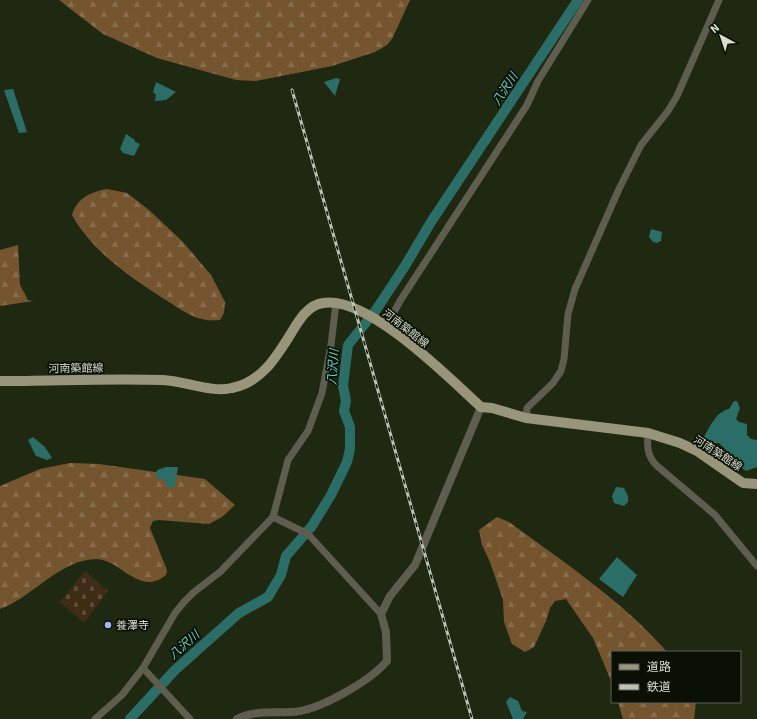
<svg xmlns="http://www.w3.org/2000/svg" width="757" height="719" viewBox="0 0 757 719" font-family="Signika,'Noto Sans JP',sans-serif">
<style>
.forest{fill:url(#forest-firs)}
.cemetery{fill:url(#cemetery-stones)}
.water{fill:#2b6e68}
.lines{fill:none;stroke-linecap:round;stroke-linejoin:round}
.river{stroke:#2b6e68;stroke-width:10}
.minor{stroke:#5f5d50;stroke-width:7}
.tertiary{stroke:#5f5d50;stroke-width:8}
.primary{stroke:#99957a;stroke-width:10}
.rail-casing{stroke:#bbc3b2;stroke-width:3}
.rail{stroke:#0b1006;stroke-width:1.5;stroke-dasharray:4.5;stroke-linecap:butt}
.poi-dot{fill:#a4b2fc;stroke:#0b1006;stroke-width:1.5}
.labels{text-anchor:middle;stroke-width:3.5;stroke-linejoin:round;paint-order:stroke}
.street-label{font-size:11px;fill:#d7decf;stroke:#0b1006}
.poi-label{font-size:11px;fill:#d7decf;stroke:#0b1006;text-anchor:start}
.water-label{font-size:12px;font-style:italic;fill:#6bd3c9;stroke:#0b1006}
</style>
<defs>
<pattern id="forest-firs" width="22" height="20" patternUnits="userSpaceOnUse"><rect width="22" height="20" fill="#75552f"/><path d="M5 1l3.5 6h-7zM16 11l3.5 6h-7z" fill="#886d4c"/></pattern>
<pattern id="cemetery-stones" width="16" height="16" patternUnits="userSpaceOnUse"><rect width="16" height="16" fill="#3f2c15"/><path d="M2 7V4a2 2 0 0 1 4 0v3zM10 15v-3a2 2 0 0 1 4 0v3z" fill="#5a4a36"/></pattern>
</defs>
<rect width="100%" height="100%" fill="#1f2911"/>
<g class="forest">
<polygon points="59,0 410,0 392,39 387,45 375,52 332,66 256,81 236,80 157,58 103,34"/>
<path d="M107,189L127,193L149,210L183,242L211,275L225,302L224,313L220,320C214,320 207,321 202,319C190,317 179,308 169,302C133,279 93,253 72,215C77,198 91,192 107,189Z"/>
<polygon points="18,245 20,285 28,300 33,301 0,306 0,250"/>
<path d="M70,463L99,464L205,479L235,505L222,517L209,524L159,520L153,521L150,528L167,570L166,575C140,597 121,560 97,559C60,559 33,597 0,609V486L40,469Z"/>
<path d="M497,517L509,522C562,561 624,602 667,652H612V683L593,638L566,599L555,601L550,608L546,621L534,647L525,652L512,644L504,622L503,600L490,562L482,545L479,530Z"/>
<polygon points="618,702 696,702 694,719 623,719"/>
</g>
<polygon class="cemetery" points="85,571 108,591 84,623 60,602"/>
<g class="water">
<polygon points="336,78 340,79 335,96 324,82"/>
<polygon points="156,82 176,92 166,100 155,101 156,95 153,92"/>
<polygon points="13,89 27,132 19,133 4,90"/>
<polygon points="126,134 135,140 135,142 140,144 134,156 123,153 120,149"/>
<polygon points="651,229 662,232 661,241 657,243 653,242 649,237"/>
<path d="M734,401H737L740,408L736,419L739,422L747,424V435L751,439L757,440V467L746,471L732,461L727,451L719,443H710L704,437C710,426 717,411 729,409Z"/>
<polygon points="33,437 45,447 52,458 47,460 36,456 28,440"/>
<polygon points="166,467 178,467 175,486 168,488 164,479 159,480 156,474 157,470"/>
<polygon points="616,487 624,488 628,496 628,502 624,506 614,503 612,496"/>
<polygon points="617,557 637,575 623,597 599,579"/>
<polygon points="510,697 518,701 522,711 527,712 523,719 513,719 506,702"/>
</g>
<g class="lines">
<polyline class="river" points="130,719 175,670 239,613 268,597 281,575 286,556 312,526 331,495 347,462 350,449 350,427 344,411 346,401 343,386 348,345 376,310 405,266 431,222 578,0"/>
<g class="minor">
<polyline points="387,325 400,301 527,105 538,81 588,0"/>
<polyline points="526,418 527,408 553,383 561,371 564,359 568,314 575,289 619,189 641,145 668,111 677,96 719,0"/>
<path d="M648,433C647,447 647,455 656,465L715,515L757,566"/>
<polyline points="273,517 308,534 381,614"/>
<polyline points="143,668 190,719"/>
<polyline points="95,719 122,695 143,668 175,613 184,602 194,592 220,572 273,517 288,460 308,431 322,393 331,345 336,303"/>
</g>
<path class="tertiary" d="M237,719C255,710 272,713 291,712C317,712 370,681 387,661L386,632L381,614L390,596L415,565L481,407"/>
<path class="primary" d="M0,381C54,381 109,378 163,380C184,381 212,393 232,388C261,382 275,359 290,335C298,322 307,305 323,303C368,295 449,378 481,407L492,408L526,418L648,433L680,443L697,451L743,483L757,484"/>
<defs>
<polyline id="rail" points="292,90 472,719"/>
</defs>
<use href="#rail" class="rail-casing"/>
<use href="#rail" class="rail"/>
</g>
<circle class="poi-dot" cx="108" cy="625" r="4"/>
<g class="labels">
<g class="street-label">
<text transform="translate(406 328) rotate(38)" y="4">河南築館線</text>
<text transform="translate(76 368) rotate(-1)" y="4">河南築館線</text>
<text transform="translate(718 453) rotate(33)" y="4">河南築館線</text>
</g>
<g class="poi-label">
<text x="116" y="629">養澤寺</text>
</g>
<g class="water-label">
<text transform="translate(505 89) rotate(-57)" y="4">八沢川</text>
<text transform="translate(333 367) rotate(-86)" y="4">八沢川</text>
<text transform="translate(184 645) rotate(-42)" y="4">八沢川</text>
</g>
</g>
<rect x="611" y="651" width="130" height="52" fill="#0b1006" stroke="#5d6256"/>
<rect x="619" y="664" width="20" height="6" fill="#99957a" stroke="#5d6256"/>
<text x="647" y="671" font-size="12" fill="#d7decf">道路</text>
<rect x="619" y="684" width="20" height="6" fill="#bbc3b2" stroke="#5d6256"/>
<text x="647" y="691" font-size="12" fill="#d7decf">鉄道</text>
<g transform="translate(721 36) rotate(320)" stroke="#0b1006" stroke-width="3" paint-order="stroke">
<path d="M0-3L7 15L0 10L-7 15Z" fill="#d7decf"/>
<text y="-6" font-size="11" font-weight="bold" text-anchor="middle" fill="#d7decf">N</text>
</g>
</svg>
